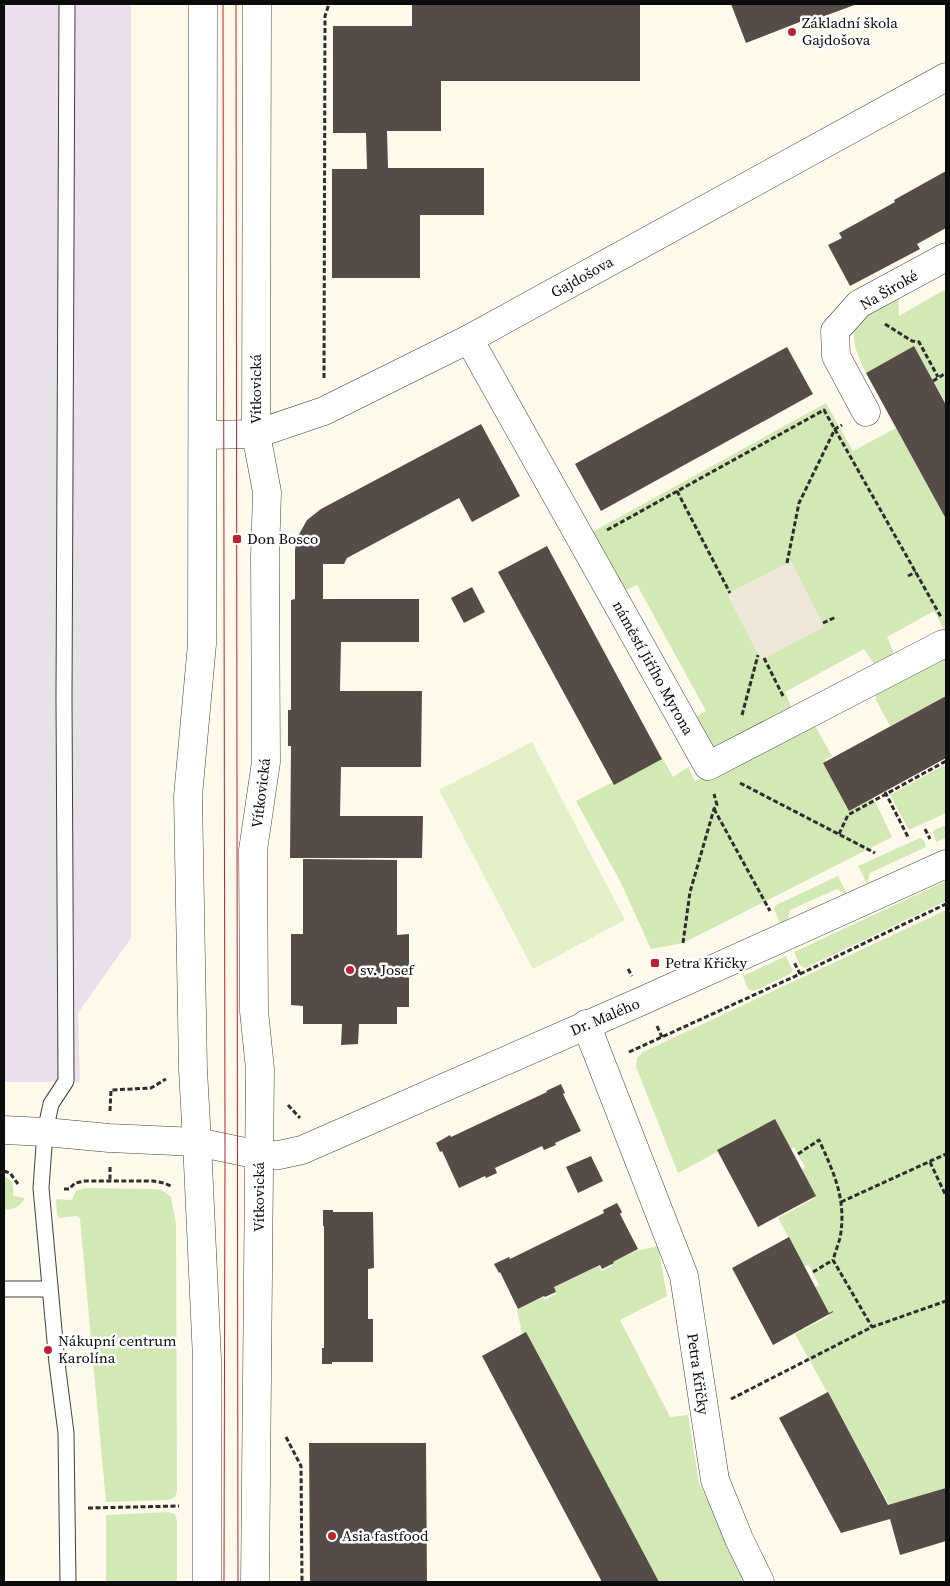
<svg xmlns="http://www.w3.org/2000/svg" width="950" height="1586" viewBox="0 0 950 1586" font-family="'Source Serif 4',serif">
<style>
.industrial{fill:#e9e0eb}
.green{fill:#d3e9b5}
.pitch{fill:#e4f0c7}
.plaza{fill:#eee8db}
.building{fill:#554c48}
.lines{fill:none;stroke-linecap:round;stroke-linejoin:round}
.service-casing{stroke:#3f3f3f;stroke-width:17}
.minor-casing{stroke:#3f3f3f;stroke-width:29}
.tertiary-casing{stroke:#3f3f3f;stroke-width:29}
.path{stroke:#2e2e2e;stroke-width:3;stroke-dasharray:5 2.5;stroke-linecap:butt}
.service{stroke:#fff;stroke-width:15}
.minor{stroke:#fff;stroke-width:28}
.tertiary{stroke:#fff;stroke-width:28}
.tram{stroke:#be2232;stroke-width:1}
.poi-dot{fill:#be2232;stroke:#fff;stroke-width:2}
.labels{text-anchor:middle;stroke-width:5;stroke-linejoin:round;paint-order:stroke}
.poi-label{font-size:15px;fill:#0c0c0c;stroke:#fff;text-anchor:start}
.street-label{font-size:15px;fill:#0c0c0c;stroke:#fff}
</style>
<rect width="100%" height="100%" fill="#fffaeb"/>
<polygon class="industrial" points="4,4 131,4 131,938 78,1013 80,1082 4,1082"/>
<g class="green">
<path d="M946,289V405L914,346L866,373C857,353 851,343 855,321L898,295L899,316Z"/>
<polygon points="826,403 853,451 896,428 946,519 946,633 934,611 887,637 893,651 893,655 878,664 874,664 864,649 785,692 792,708 726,749 712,747 696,717 706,711 637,585 624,591 587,535"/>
<polygon points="946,655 946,696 890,726 876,700 876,696 879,692"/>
<polygon points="814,724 832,756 825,760 850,807 872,795 892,837 683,943 651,949 621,883 576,801 662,757 673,777 688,767 695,781"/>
<polygon points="946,764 946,813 909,830 890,795"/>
<polygon points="946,825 946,838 936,842 933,832 934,830"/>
<polygon points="920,838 924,840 926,847 870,873 867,884 858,866"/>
<polygon points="838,876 847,894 845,894 837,889 790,910 787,921 780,923 774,909 776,905"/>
<polygon points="946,881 946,901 805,968 800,965 794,952"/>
<polygon points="946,910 946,1489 890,1506 795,1334 829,1316 814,1288 819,1285 809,1265 804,1266 778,1218 815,1198 800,1170 805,1167 794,1147 788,1150 773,1122 678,1173 636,1067 637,1058 643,1052"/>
<polygon points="786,956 792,969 792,972 790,974 754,991 748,989 743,976"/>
<path d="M4,1177C14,1180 14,1188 13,1196L25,1198C20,1207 14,1209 4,1210Z"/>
<polygon points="85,1188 151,1189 162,1190 171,1197 176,1224 177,1491 175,1497 168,1500 106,1502 80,1219 77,1216 59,1218 57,1214 56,1199 72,1200 76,1191"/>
<polygon points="658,1246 667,1296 620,1320 670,1417 688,1415 699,1483 747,1582 656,1582 522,1333 517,1310 544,1297 544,1300 556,1294 554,1287 599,1266 602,1271 612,1266 611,1263 636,1251"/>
<polygon points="168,1512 175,1514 177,1521 177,1582 106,1582 106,1515"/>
</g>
<polygon class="pitch" points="532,742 625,920 533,969 439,790"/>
<polygon class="plaza" points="791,561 824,627 761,660 727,594"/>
<g class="building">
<polygon points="412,4 640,4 640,81 441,81 441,131 387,131 388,168 484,168 484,215 420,215 420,278 332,278 332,169 367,169 366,133 333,133 333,26 412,26"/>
<polygon points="731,4 857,4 806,23 805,20 746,43"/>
<polygon points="946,171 946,228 917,244 920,249 850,286 828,245 842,238 839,233 895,202 894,200"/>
<polygon points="914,346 946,405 946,519 866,373"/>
<polygon points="787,347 813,394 601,511 575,464"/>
<polygon points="481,424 520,496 472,522 459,498 347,558 344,564 323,564 323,599 419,599 419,642 341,642 340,691 422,691 421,767 341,767 340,816 423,816 422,858 290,858 291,746 288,746 288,710 291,710 291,600 295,599 295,550 297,538 307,520 321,509"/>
<polygon points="547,546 662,759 614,785 498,572"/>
<polygon points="472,587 485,612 464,623 451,598"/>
<polygon points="946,696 946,758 849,811 823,763"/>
<polygon points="303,859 397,860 397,935 409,934 409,1007 397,1007 397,1024 359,1024 358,1044 341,1045 342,1024 303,1024 303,1006 291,1005 291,934 303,934"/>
<polygon points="561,1084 565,1093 563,1094 581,1131 555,1143 556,1145 544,1150 542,1146 495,1168 497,1173 486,1178 485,1176 459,1188 442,1151 440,1152 436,1143 450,1135 451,1137 547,1092 546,1091"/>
<polygon points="775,1119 816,1196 758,1227 717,1150"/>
<polygon points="591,1156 603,1181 578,1193 566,1167"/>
<polygon points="617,1203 622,1212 620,1214 638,1249 613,1262 614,1263 602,1269 600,1265 554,1287 556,1292 545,1297 544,1296 518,1309 500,1272 499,1273 494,1264 509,1257 510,1259 604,1213 603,1210"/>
<polygon points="323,1210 333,1210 333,1212 373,1212 374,1268 368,1269 368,1319 373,1319 373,1362 332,1362 332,1364 322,1364 322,1348 324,1348 324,1226 323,1226"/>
<polygon points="789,1237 829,1313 833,1311 833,1312 773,1345 732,1268"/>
<polygon points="526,1332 564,1403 659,1582 602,1582 482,1356"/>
<polygon points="828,1392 888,1505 946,1488 946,1541 900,1555 890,1519 841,1533 779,1418"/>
<polygon points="309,1443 426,1443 427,1582 310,1582"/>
</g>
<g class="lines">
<defs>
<g id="service">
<polyline points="67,4 64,698 66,1081 51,1104 45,1132 41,1188 57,1363 66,1433 68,1582"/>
<polyline points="4,1289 50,1289"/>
</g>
<g id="minor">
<polyline points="469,339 708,766 943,644"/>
<polyline points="866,412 836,356 835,331 859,304 946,257"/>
<polyline points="203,435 256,434 324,411 469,339 946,77"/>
<polyline points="586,1024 684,1276 715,1480 739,1539 760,1582"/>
<polyline points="4,1130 45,1132 109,1138 197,1142 259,1155 279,1155 302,1150 644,1000 946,864"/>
</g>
<g id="tertiary">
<polyline points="203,4 202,644 188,796 193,1070 197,1142 207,1359 207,1582"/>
<polyline points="255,1582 260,1069 254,1011 253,850 266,762 265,557 267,492 256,434 257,4"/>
</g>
</defs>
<use href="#service" class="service-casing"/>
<use href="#minor" class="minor-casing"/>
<use href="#tertiary" class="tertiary-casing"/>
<g class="path">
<polyline points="885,324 912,341 919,342 938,377"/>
<polyline points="324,378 325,16 329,4"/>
<polyline points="933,381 946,373"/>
<polyline points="677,491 730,593"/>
<polyline points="607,530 824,410 941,617"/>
<polyline points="787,563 799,503 835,429 842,425"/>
<polyline points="908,576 916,572"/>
<polyline points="823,623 836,617"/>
<polyline points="764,658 783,696"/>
<polyline points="742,715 758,655"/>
<polyline points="740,783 875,853"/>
<polyline points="885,792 908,837"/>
<polyline points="714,809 770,911"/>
<polyline points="925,829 930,839"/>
<polyline points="839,834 848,815 946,761"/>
<polyline points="683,943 690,892 714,809 717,805 714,794"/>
<polyline points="628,969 632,976"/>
<polyline points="800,974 946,904"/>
<polyline points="657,1026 662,1037"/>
<polyline points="629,1052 800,974 794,962"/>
<polyline points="288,1105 300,1118"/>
<polyline points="110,1111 111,1090 151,1088 166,1079"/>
<path d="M798,1154L819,1140C834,1173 847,1200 840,1238C838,1245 835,1253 833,1260L872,1327"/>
<polyline points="930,1162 946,1196"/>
<polyline points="110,1167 110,1180"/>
<polyline points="4,1171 10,1173 18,1184"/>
<polyline points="64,1189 69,1189 75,1183 85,1181 153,1181 164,1183 171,1186"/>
<polyline points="841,1202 946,1154"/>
<polyline points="813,1272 833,1260"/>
<polyline points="731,1399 872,1327 946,1301"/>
<polyline points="286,1437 301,1466 302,1582"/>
<polyline points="88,1508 179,1506"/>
</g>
<use href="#service" class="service"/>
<use href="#minor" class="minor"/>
<use href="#tertiary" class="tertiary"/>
<g class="tram">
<polyline points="223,4 225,1147 224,1582"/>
<polyline points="236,4 238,1582"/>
</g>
</g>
<g class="poi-dot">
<circle cx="792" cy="32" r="5"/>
<rect x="232" y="534" width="10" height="10" rx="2.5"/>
<rect x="650" y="958" width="10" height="10" rx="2.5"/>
<circle cx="350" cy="970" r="5"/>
<circle cx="48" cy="1350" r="5"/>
<circle cx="332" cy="1536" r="5"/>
</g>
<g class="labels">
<g class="poi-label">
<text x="802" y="28">Základní škola<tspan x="802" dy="17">Gajdošova</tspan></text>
<text x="247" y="544">Don Bosco</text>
<text x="665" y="968">Petra Křičky</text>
<text x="360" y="975">sv. Josef</text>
<text x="58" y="1346">Nákupní centrum<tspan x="58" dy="17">Karolína</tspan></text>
<text x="342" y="1541">Asia fastfood</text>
</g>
<g class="street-label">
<text transform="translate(582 277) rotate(-29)" y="5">Gajdošova</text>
<text transform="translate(889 290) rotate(-30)" y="5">Na Široké</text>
<text transform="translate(256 389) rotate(-90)" y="5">Vítkovická</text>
<text transform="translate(653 668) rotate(61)" y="5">náměstí Jiřího Myrona</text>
<text transform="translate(261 793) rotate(-83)" y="5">Vítkovická</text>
<text transform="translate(605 1017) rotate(-23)" y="5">Dr. Malého</text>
<text transform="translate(259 1197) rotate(-90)" y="5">Vítkovická</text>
<text transform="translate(698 1374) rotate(82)" y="5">Petra Křičky</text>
</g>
</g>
<rect width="950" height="1586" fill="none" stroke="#0c0c0c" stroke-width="10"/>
</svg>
